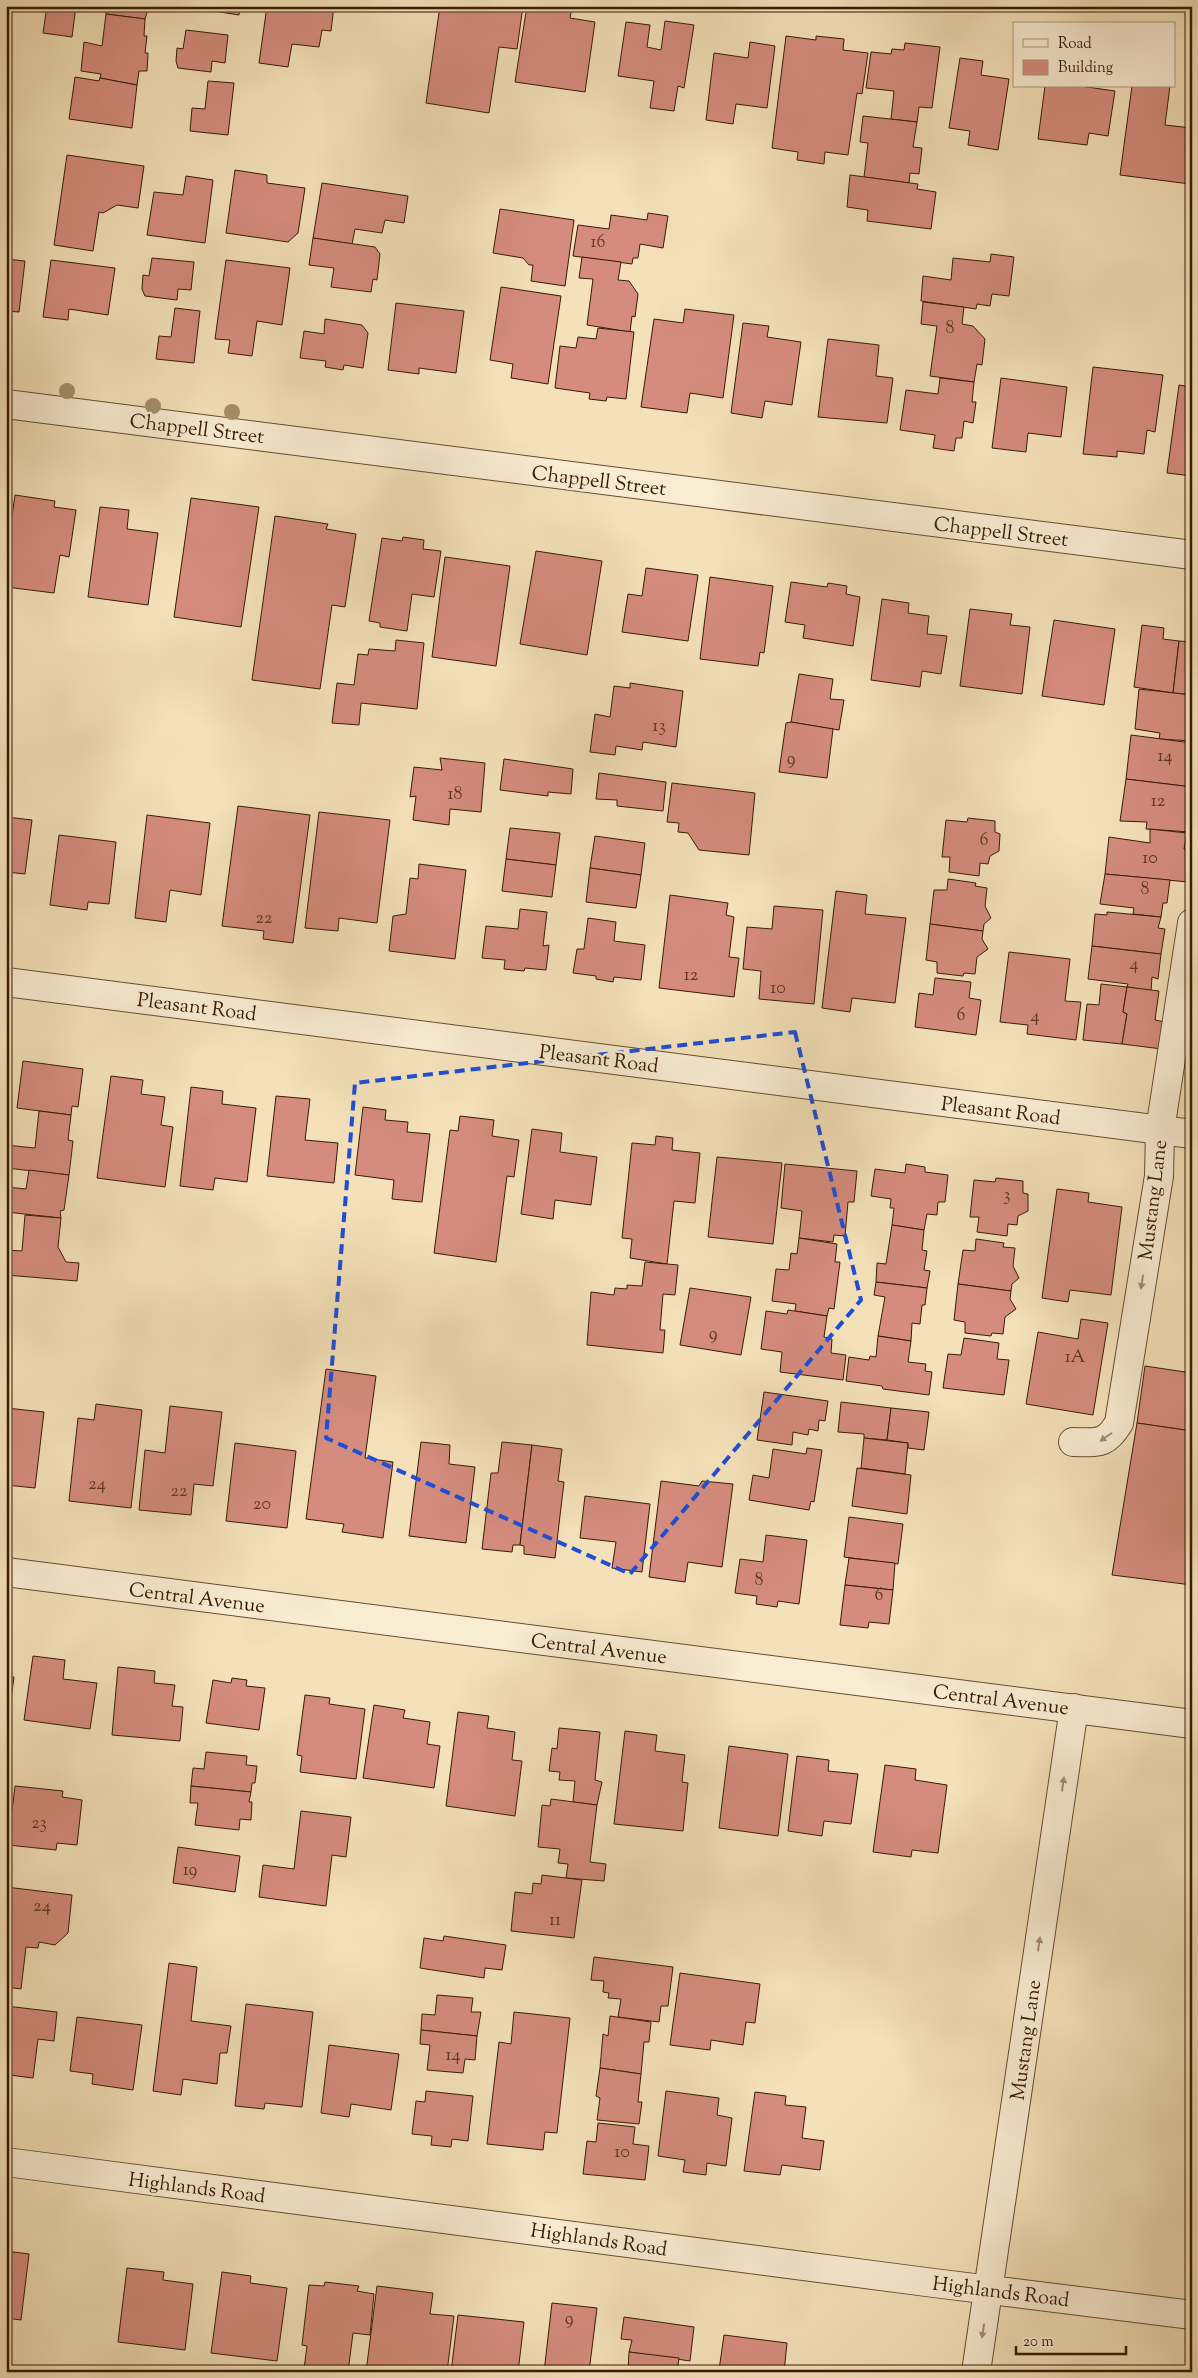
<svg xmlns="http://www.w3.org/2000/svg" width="1198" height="2378" viewBox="0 0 1198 2378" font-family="'Sorts Mill Goudy',serif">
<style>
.building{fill:#d58c7e;stroke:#391b02}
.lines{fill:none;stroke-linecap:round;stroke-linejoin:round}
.minor-casing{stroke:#684c30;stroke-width:30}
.minor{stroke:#f8ecd2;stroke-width:28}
.tree{fill:#a4906b}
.oneway{fill:#a28e74}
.marked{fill:none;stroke:#1d4ed8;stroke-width:4;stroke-dasharray:10 6;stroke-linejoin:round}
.labels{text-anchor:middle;stroke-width:5;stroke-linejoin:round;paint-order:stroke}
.number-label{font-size:18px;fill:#603721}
.street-label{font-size:20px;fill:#391b02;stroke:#f8ecd2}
</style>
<rect width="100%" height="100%" fill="#f4e1b9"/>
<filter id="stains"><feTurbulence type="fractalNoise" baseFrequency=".004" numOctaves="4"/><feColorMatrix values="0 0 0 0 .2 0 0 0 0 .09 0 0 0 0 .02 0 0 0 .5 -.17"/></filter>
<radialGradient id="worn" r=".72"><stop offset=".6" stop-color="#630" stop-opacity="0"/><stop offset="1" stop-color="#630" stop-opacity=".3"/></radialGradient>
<g class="building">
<polygon points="47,6 76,6 72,37 43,33"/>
<polygon points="107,6 149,6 145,19 106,14"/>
<polygon points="182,6 240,6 239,15"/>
<polygon points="267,6 334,6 331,31 322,30 319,47 292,44 288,67 259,63"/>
<polygon points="440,6 523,6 517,49 499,47 489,113 426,103"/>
<polygon points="527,6 572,7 570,18 595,22 585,92 515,82"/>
<polygon points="106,14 145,19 144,36 147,36 145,53 148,53 147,71 139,71 137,85 100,78 101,74 81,71 84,42 102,46"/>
<polygon points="665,21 694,25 684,88 678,86 674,111 650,108 654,81 618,76 626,22 650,25 647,47 661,50"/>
<polygon points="186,30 228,35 225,63 212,61 211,72 178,68 176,61 177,48 183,49"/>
<polygon points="786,36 816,40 816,36 844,39 843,50 868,53 862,94 857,93 848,155 825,152 824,164 797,160 798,152 772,148"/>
<polygon points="750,42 775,46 767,108 736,104 733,124 706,120 714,53 748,58"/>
<polygon points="905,43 940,47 932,108 919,107 917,122 891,119 894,91 866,88 871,52 891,54 892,49 904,50"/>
<polygon points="960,58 983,61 981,75 1009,79 998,150 968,145 970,131 949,128"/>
<polygon points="75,77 99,81 100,78 137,85 132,128 69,119"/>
<polygon points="208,81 234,83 228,135 190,131 192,108 205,109"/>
<polygon points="1045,86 1080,86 1115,91 1108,136 1089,133 1087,145 1038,139"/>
<polygon points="1132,86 1170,86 1165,125 1192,128 1190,184 1120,175"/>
<polygon points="863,116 917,122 913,147 922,148 919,174 910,173 909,183 864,177 868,143 860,142"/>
<polygon points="67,155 144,166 138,208 117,205 103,213 99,212 93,251 54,245"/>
<polygon points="235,170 267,175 267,183 305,188 298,233 288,242 226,233"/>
<polygon points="850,175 918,184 917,189 936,192 931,229 867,221 868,210 847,207"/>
<polygon points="186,176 213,180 205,243 147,235 154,192 183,195"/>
<polygon points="322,183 408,196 404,223 385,220 382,233 355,229 352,244 313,238"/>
<polygon points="500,209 574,220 565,286 531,281 533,265 529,265 523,258 493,253"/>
<polygon points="648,213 668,216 663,248 640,244 638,258 633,258 632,264 573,256 578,225 609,229 611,215 647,220"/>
<polygon points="313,238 375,247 380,254 377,280 373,279 371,292 331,287 334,268 309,265"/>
<polygon points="991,254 1014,257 1009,296 992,294 990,306 977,304 976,309 921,301 923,276 951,280 953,258 990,262"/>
<polygon points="582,257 621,262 618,280 629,281 638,294 635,317 632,316 630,332 587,325 593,279 579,278"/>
<polygon points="152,258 194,262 191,290 178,289 177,300 145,296 142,289 143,275 149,276"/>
<polygon points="6,259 25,261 19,312 6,311"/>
<polygon points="51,260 115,268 108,315 69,309 68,320 43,317"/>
<polygon points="226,260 290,268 282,325 257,321 252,356 228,353 230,340 215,339"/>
<polygon points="501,287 561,296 548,384 511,378 513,364 490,360"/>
<polygon points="923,302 964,307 962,324 973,326 985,339 982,365 977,364 974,382 930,376 937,326 921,324"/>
<polygon points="396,303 464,311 456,373 419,368 419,374 388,370"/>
<polygon points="175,308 200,311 194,363 156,359 159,336 171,337"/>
<polygon points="685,309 734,315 723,398 690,393 687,413 641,407 654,319 683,323"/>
<polygon points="325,319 362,325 368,333 363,368 344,365 343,370 325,367 326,361 300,358 304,331 324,334"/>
<polygon points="743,323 769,326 767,337 801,342 792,405 765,401 762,418 731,413"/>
<polygon points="598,328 634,332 626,399 607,397 606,401 589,399 590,393 555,388 560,346 576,348 578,337 596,339"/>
<polygon points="828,339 879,345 876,376 893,378 887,423 818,417"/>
<polygon points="1093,367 1163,375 1155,432 1147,430 1144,454 1117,451 1117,457 1083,454"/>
<polygon points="940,378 974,382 972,402 976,402 973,423 964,421 962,438 956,438 954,451 933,448 935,435 900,430 906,390 938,394"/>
<polygon points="1001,378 1067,387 1061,437 1028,433 1026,452 992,448"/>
<polygon points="1179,385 1192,387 1192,476 1167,473"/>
<polygon points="15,495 55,501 54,507 76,510 69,557 60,555 54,593 6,587 6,560"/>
<polygon points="191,498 259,507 241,627 174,617"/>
<polygon points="100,507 129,510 127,529 158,533 148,605 88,597"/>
<polygon points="275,516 328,524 326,529 356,534 345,607 332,605 320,689 252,680"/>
<polygon points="403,537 424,540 423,549 441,551 434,597 412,594 407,631 380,627 380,623 369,621 382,538 402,541"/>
<polygon points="536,551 602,561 587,655 520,644"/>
<polygon points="445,557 510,566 496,666 432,657"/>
<polygon points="646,568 698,575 688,641 622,632 628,594 642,596"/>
<polygon points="710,577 773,586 764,653 760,652 758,666 700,659"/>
<polygon points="791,582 827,587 828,583 847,586 846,594 860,597 853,646 803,638 805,625 785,622"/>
<polygon points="882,599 909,603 908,613 929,616 927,634 947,636 941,674 922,671 920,687 871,680"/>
<polygon points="970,609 1012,614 1010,625 1030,627 1022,694 960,686"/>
<polygon points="1054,620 1115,629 1104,705 1042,696"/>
<polygon points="1142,625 1164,628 1163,639 1179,641 1173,693 1134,687"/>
<polygon points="396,640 424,643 417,709 361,703 359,725 332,723 337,683 354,685 358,654 368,655 369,649 395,651"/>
<polygon points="1179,641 1192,642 1192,695 1173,693"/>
<polygon points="799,674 833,679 830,699 844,700 839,730 791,722"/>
<polygon points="630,683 683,691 676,747 643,742 642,750 616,746 615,755 590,752 595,714 610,717 614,686 630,688"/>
<polygon points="1139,689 1192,695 1192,741 1159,739 1160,733 1135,729"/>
<polygon points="791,722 833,729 827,778 779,772 786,723"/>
<polygon points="1131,735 1192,743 1192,787 1126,779"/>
<polygon points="440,758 485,763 481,812 450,809 449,825 413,820 416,796 410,797 414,767 442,770"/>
<polygon points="504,759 573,769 571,794 548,792 548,796 500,790"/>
<polygon points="599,773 666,782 663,811 617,806 617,800 596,799"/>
<polygon points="1126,779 1192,787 1190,832 1146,829 1147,822 1120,821"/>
<polygon points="672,783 755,793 749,855 699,850 688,833 678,832 679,823 667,822"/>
<polygon points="238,806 310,815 293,943 263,939 264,931 222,926"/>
<polygon points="319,812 390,820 377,923 339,918 338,931 305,928"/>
<polygon points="147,815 210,823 201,895 170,890 166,922 135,918"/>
<polygon points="6,817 32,820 25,874 6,872"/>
<polygon points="968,818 995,821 995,832 1000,834 999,851 990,856 988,864 980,863 979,876 949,872 950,857 942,857 946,820 967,822"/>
<polygon points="510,828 560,833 556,865 506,859"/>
<polygon points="1150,829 1187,833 1184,849 1192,850 1188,882 1105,874 1109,837 1150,843"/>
<polygon points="59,835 116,842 109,904 88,902 87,910 50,905"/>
<polygon points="595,836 645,843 641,875 590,868"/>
<polygon points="506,859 556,865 552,897 502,891"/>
<polygon points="419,864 466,870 455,959 389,951 393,916 406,914 410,878 418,879"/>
<polygon points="590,868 641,875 636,908 586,902"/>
<polygon points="1105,874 1170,880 1167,903 1163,903 1161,917 1133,914 1134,908 1100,904"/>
<polygon points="948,879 976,883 975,886 987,888 985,906 991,918 984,924 983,931 930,924 934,890 947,890"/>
<polygon points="836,891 867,895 865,914 906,918 895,1003 852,998 850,1012 822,1008"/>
<polygon points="670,895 728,903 726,915 734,917 729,957 739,958 734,997 659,988"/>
<polygon points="774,906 823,910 814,1004 759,999 761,971 743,969 747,927 772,929"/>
<polygon points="520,909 547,912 543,946 549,945 546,970 525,968 524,971 504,969 505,960 482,958 486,926 518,929"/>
<polygon points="1107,912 1161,917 1158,928 1165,929 1161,954 1092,946 1095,914 1107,915"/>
<polygon points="588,918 616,922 614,941 645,945 641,980 614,977 613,982 596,979 596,976 573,973 577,949 584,949"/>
<polygon points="930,924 983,931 982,939 988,949 977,957 975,974 964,973 963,976 937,973 937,962 926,960"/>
<polygon points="1092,946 1161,954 1158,979 1152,977 1151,991 1127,987 1128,984 1088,979"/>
<polygon points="1009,952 1070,959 1065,1001 1081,1002 1076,1040 1027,1034 1028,1025 1000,1022"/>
<polygon points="935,978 971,982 969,998 981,1000 976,1035 915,1027 919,993 933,995"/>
<polygon points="1101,984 1127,987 1123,1012 1127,1014 1122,1044 1083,1040 1087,1004 1099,1005"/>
<polygon points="1127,987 1159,991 1155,1020 1165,1022 1162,1049 1122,1044 1127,1014 1123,1012"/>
<polygon points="23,1061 83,1069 78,1107 72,1106 71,1115 17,1108"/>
<polygon points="111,1076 143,1080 141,1094 165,1097 161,1125 173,1127 165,1187 97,1178"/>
<polygon points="191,1087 223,1091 222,1104 256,1108 247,1182 215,1178 213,1190 180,1186"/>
<polygon points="276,1096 310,1099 305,1140 338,1143 334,1183 267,1176"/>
<polygon points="363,1107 386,1110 385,1120 408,1122 407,1132 430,1134 422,1202 392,1199 394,1180 355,1175"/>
<polygon points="39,1111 71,1115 68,1140 73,1141 69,1175 6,1168 6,1145 35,1148"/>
<polygon points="460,1116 494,1120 492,1136 519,1140 514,1177 507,1176 496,1262 434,1253 450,1130 458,1131"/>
<polygon points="532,1129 562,1133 560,1152 597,1157 591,1205 555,1200 553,1219 521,1214"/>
<polygon points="656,1136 673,1138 672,1150 700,1153 695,1203 674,1201 667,1264 630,1258 632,1239 622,1238 632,1143 655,1145"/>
<polygon points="717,1157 782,1163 773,1244 708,1237"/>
<polygon points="785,1164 857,1171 854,1202 848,1202 845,1236 834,1235 833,1242 799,1238 802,1211 781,1208"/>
<polygon points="906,1164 925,1167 925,1172 948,1175 945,1202 938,1202 937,1215 927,1214 924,1230 892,1225 894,1208 890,1208 891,1199 871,1196 875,1169 905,1173"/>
<polygon points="29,1170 69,1175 64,1210 60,1211 61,1218 6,1212 6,1187 26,1189"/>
<polygon points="996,1178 1023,1181 1023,1193 1028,1194 1028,1211 1018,1216 1017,1225 1008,1224 1007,1236 977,1232 979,1217 970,1217 974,1180 995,1182"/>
<polygon points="1057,1189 1089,1193 1088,1202 1122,1207 1111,1295 1070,1290 1068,1302 1042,1298"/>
<polygon points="25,1215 61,1218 58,1247 66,1262 79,1263 77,1281 6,1275 6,1250 22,1251"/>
<polygon points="892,1225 924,1230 922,1250 927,1251 924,1270 930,1271 927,1288 876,1282 877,1263 886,1264"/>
<polygon points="799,1238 837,1244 835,1262 840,1262 834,1309 829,1308 827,1316 795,1311 796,1304 772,1301 776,1269 789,1270 791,1253 797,1254"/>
<polygon points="976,1239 1004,1243 1003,1247 1015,1248 1013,1266 1019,1278 1012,1284 1011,1291 958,1284 963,1250 975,1251"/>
<polygon points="645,1262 678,1265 675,1295 663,1294 660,1330 665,1330 663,1353 587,1345 591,1292 614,1295 615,1288 627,1289 627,1285 642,1286"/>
<polygon points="876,1282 927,1288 925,1305 922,1305 920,1324 912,1323 911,1341 878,1336 885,1297 874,1295"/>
<polygon points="958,1284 1011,1291 1010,1299 1016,1309 1005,1317 1003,1334 992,1333 991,1336 965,1333 965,1322 954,1320"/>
<polygon points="690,1288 751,1297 741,1355 680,1345"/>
<polygon points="788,1310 827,1316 824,1337 832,1339 831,1353 846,1355 843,1380 780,1372 782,1352 761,1349 766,1311 787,1314"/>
<polygon points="1081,1319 1108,1323 1093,1415 1026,1404 1038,1332 1078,1339"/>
<polygon points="878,1336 911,1341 908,1362 926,1364 925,1371 932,1372 929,1395 883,1389 882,1386 846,1381 849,1357 869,1360 870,1356 876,1357"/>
<polygon points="964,1338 999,1343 997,1359 1009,1360 1004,1395 943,1388 948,1354 961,1355"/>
<polygon points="1145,1366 1192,1373 1192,1431 1137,1423"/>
<polygon points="326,1369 376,1376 365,1458 393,1462 383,1538 342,1532 344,1524 306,1519"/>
<polygon points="764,1392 828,1401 825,1421 819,1420 818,1431 809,1429 808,1435 793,1432 792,1445 757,1440"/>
<polygon points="841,1402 891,1408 887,1440 864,1438 864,1434 838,1432"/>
<polygon points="96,1404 142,1410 131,1508 69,1501 78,1418 94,1420"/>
<polygon points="170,1406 222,1412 213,1486 194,1484 191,1515 139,1510 145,1450 165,1453"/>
<polygon points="6,1408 44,1412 35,1488 6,1485"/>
<polygon points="891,1408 929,1412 924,1450 908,1448 908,1443 887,1440"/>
<polygon points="1137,1423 1192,1431 1192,1585 1112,1575"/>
<polygon points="864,1438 908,1443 905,1474 861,1468"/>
<polygon points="421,1442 450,1445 449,1464 475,1467 466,1543 409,1536"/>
<polygon points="502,1442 532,1445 520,1545 513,1545 512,1552 482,1549 491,1473 498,1473"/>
<polygon points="235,1443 296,1451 287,1528 226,1521"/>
<polygon points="532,1445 562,1449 558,1481 564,1482 555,1558 524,1554 524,1546 520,1545"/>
<polygon points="807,1448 822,1450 814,1502 811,1501 809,1510 749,1500 753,1475 769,1478 773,1449 806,1454"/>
<polygon points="857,1468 911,1475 907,1514 852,1506"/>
<polygon points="661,1481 699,1486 702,1481 733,1484 722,1567 688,1562 685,1582 649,1577"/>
<polygon points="585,1496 650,1504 642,1572 612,1568 616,1542 580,1538"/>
<polygon points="849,1517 903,1524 898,1564 844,1557"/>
<polygon points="766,1535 807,1540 799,1604 778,1601 777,1607 756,1604 757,1596 735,1593 740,1559 763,1562"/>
<polygon points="849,1558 895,1563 893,1590 845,1585"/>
<polygon points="845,1585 893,1590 889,1624 869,1622 868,1628 840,1625"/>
<polygon points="33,1656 65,1660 63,1679 97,1683 90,1729 24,1720"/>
<polygon points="118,1667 155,1671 154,1683 175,1685 172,1706 183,1707 180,1741 112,1735"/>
<polygon points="6,1676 14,1677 8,1722 6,1722"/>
<polygon points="232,1678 247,1680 246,1686 265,1688 259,1730 206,1723 213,1680 231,1683"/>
<polygon points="305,1695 330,1698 329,1704 365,1709 356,1779 300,1772 302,1756 297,1755"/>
<polygon points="374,1705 405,1710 403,1718 430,1722 427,1744 440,1746 434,1788 363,1778"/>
<polygon points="458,1712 489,1716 487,1728 515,1732 512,1760 522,1761 515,1816 446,1806"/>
<polygon points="559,1728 600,1732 595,1780 602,1782 597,1805 573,1802 575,1781 559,1780 560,1772 549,1771 552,1748 557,1749"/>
<polygon points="625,1731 657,1735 655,1751 685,1755 682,1782 688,1783 683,1831 614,1824"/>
<polygon points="729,1746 788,1754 778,1836 719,1828"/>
<polygon points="206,1752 247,1756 246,1765 257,1766 255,1783 252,1783 251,1792 191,1786 193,1768 204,1769"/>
<polygon points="797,1756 829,1760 828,1771 858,1774 851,1824 824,1821 822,1836 788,1831"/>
<polygon points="885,1765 916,1769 915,1780 947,1785 938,1853 912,1850 911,1857 873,1852"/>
<polygon points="15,1786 63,1791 62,1797 82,1800 77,1845 57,1843 56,1850 8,1845"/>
<polygon points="191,1786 251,1792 249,1802 252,1802 251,1820 240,1819 239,1830 195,1825 198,1803 190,1803"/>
<polygon points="551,1799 597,1805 590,1862 606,1864 604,1881 566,1878 568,1864 558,1863 560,1849 538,1847 542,1805 550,1806"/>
<polygon points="301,1811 351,1817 346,1857 332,1855 326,1906 259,1897 263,1865 294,1869"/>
<polygon points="178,1847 240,1856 235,1892 173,1883"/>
<polygon points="542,1875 582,1880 574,1938 511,1931 515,1892 532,1894 533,1883 541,1884"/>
<polygon points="6,1887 72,1895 68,1933 55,1945 39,1942 38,1948 26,1947 21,1989 6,1987"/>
<polygon points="444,1936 506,1945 502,1970 485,1968 484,1978 420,1968 424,1938 443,1941"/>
<polygon points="594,1957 673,1967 668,2006 661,2006 659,2022 618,2017 621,1999 608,1998 609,1993 603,1992 604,1981 591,1980"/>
<polygon points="169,1963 197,1967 191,2021 231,2026 227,2053 220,2053 217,2084 183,2079 181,2095 153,2091"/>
<polygon points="680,1973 760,1984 755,2023 746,2022 743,2045 711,2040 710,2050 670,2045"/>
<polygon points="437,1995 473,1998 471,2012 481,2012 477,2036 421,2030 422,2014 435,2015"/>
<polygon points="246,2004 313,2012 302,2107 265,2103 264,2109 235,2106"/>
<polygon points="6,2006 57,2012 54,2041 38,2039 33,2078 9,2075 8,2081 6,2080"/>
<polygon points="514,2012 570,2018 557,2133 545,2132 543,2150 487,2144 499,2042 511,2044"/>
<polygon points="610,2016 651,2022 649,2042 644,2042 641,2074 600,2068 603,2034 608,2036"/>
<polygon points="77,2017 142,2025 133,2090 92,2084 93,2074 70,2071"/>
<polygon points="421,2030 477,2036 475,2060 465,2059 463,2073 427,2070 430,2045 420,2044"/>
<polygon points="329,2045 399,2054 391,2110 351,2104 349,2117 321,2113"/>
<polygon points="600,2068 641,2074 638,2102 642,2102 639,2124 597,2120 600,2098 596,2096"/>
<polygon points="426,2091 473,2096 468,2141 452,2139 451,2147 431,2145 432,2136 412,2134 416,2101 425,2102"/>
<polygon points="666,2091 719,2098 717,2115 732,2118 726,2166 707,2163 706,2175 683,2172 685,2160 658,2156"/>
<polygon points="755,2092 786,2096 785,2105 806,2107 802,2138 824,2141 820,2170 782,2165 780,2175 744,2171"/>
<polygon points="598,2123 635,2127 633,2144 649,2146 645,2180 583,2174 587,2141 596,2142"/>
<polygon points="6,2251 29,2254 21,2320 6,2318"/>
<polygon points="127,2268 164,2272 163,2280 193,2284 185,2350 118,2342"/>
<polygon points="222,2272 251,2276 250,2283 287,2288 277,2361 211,2353"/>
<polygon points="325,2282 359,2286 357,2291 374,2294 370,2335 353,2333 348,2372 304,2369 307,2346 302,2345 309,2285 324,2286"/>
<polygon points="377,2286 433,2293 430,2314 454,2316 447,2372 366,2372"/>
<polygon points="552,2303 597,2308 589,2372 544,2372"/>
<polygon points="458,2315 524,2322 518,2372 451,2372"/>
<polygon points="624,2317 694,2327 690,2361 629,2352 632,2340 621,2339"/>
<polygon points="724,2335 787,2343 784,2372 719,2370"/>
<polygon points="629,2352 679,2358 677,2372 628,2372"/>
</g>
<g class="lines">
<defs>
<g id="minor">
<polyline points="6,404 1192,555"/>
<polyline points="6,982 1192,1134"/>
<path d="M1073,1442C1097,1442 1105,1446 1119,1423L1159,1176L1160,1130L1192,923"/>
<polyline points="6,1572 1192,1724"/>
<polyline points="6,2162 934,2283 1192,2315"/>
<polyline points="976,2372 1074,1708"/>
</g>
</defs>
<use href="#minor" class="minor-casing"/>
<use href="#minor" class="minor"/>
</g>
<g class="tree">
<circle cx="67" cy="391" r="8"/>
<circle cx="153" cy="406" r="8"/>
<circle cx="232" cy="412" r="8"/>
</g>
<defs><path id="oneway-solid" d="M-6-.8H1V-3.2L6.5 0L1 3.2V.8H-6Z" transform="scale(1.25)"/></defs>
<g class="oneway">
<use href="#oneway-solid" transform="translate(1142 1282) rotate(99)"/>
<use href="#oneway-solid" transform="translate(1106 1437) rotate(145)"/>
<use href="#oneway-solid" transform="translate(1063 1784) rotate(-82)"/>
<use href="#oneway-solid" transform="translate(1039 1944) rotate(-82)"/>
<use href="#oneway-solid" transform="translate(983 2331) rotate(99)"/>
</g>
<path class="marked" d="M795,1032L861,1300L630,1574L326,1438L355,1083Z"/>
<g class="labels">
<g class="number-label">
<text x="598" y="247">16</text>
<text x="950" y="333">8</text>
<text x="659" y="731">13</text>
<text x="1165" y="761">14</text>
<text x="791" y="764">9</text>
<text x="455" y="799">18</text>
<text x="1158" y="806">12</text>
<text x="984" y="845">6</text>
<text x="1150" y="863">10</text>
<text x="1145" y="894">8</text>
<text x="264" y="923">22</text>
<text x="1134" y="969">4</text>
<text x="691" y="980">12</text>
<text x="778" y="993">10</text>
<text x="961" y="1020">6</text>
<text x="1035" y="1021">4</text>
<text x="1007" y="1200">3</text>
<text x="713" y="1339">9</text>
<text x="1075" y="1362">1A</text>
<text x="97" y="1489">24</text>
<text x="179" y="1496">22</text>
<text x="262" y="1509">20</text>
<text x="759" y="1585">8</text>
<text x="879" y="1600">6</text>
<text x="39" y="1828">23</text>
<text x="190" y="1875">19</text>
<text x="42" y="1911">24</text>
<text x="555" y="1925">11</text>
<text x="453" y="2060">14</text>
<text x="622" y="2157">10</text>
<text x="569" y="2324">9</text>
</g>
<g class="street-label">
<text transform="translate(197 428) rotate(7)" y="7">Chappell Street</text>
<text transform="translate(599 480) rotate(7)" y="7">Chappell Street</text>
<text transform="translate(1001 531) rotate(7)" y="7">Chappell Street</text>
<text transform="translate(197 1006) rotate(7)" y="7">Pleasant Road</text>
<text transform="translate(599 1058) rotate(7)" y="7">Pleasant Road</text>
<text transform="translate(1001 1110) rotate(7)" y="7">Pleasant Road</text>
<text transform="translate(1152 1200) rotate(-83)" y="7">Mustang Lane</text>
<text transform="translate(197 1597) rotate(7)" y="7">Central Avenue</text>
<text transform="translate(599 1648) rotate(7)" y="7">Central Avenue</text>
<text transform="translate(1001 1699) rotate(7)" y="7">Central Avenue</text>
<text transform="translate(1025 2040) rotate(-82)" y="7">Mustang Lane</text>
<text transform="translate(197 2187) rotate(7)" y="7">Highlands Road</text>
<text transform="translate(599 2239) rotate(8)" y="7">Highlands Road</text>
<text transform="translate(1001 2291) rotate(7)" y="7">Highlands Road</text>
</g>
</g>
<rect width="1198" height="2378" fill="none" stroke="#f4e1b9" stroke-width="25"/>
<rect x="8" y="8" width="1183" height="2363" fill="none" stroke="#391b02" stroke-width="2.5"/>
<rect x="12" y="12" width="1173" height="2353" fill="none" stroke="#391b02"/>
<rect x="1013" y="22" width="162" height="65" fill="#f8ecd2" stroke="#ac987f"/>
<rect x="1023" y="39" width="25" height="8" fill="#f8ecd2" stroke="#ac987f"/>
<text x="1058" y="48" font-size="15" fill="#391b02">Road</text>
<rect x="1023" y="60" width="25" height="15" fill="#d58c7e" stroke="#ac987f"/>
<text x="1058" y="72" font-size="15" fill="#391b02">Building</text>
<path d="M1016 2346v8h110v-8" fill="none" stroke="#391b02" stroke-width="2.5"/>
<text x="1023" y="2346" font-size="15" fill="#391b02" stroke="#f8ecd2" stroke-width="4" paint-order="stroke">20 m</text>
<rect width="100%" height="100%" filter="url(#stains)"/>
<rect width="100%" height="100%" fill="url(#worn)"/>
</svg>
